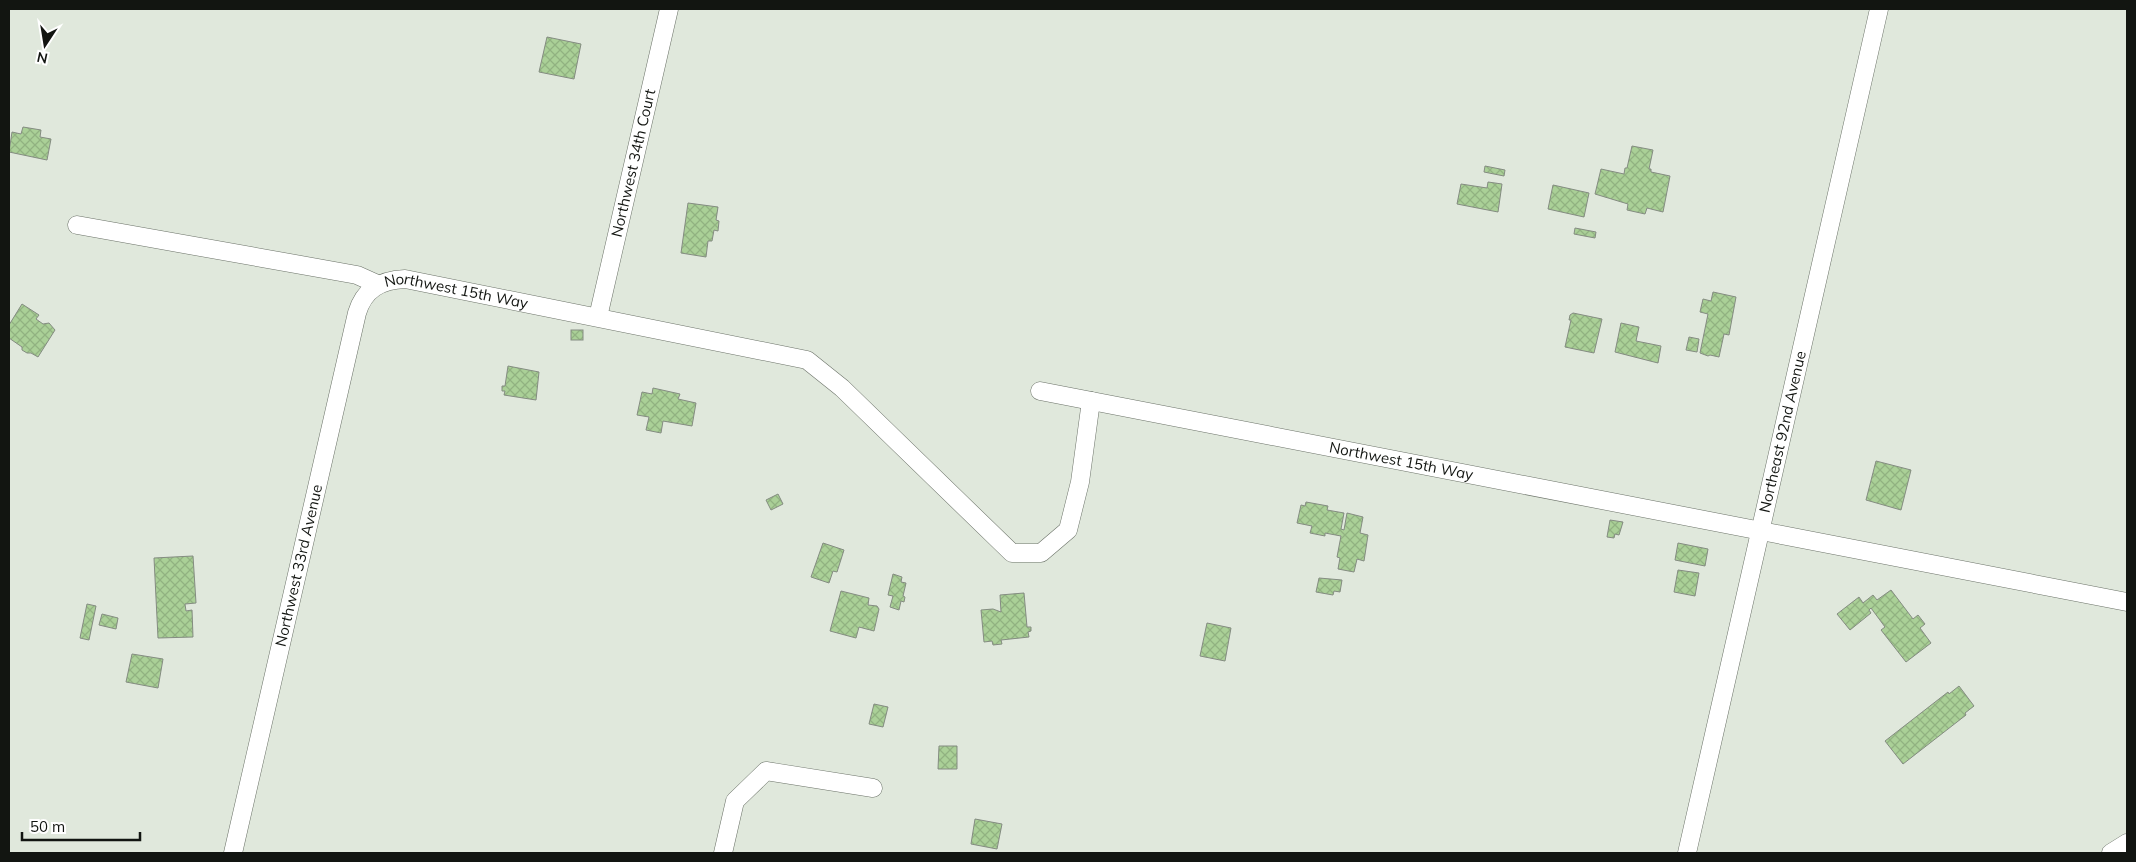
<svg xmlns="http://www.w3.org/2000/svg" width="2136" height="862" viewBox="0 0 2136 862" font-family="Mulish,sans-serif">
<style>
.building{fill:url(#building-cross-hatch);stroke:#848c81}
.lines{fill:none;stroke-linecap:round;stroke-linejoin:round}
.minor-casing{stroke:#6b7268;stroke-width:19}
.minor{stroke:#fff;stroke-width:18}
.labels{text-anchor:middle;stroke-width:4.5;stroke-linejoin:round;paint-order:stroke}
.street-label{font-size:15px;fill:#121511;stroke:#fff}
</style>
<defs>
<pattern id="building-cross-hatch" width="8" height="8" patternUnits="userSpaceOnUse" patternTransform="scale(1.25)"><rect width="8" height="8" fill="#aad097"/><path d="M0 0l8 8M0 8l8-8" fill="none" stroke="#91b281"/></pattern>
</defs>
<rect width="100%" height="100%" fill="#e0e8dc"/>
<g class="building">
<polygon points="547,37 581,44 574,79 539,72"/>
<polygon points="23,127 41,130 40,137 51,139 47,160 9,152 12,132 21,134"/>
<polygon points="1632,146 1653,150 1649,169 1651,169 1651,172 1670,176 1663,212 1647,208 1645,214 1627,210 1628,204 1595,194 1601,169 1624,174 1625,168 1627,168"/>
<polygon points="1485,166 1505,170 1504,176 1484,172"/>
<polygon points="1488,182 1502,184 1498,212 1457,204 1461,184 1487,188"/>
<polygon points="1553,185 1589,193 1584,217 1548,209"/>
<polygon points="688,203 718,207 716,220 719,221 718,231 714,230 712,241 708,241 706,257 681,253"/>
<polygon points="1575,228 1596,232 1595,238 1574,234"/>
<polygon points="1713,292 1736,297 1729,335 1724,334 1719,357 1710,355 1708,356 1700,353 1708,314 1700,312 1703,299 1711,301"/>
<polygon points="22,304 39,315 36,319 43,324 49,323 55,330 38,357 31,353 27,353 22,350 22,347 9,338 9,325"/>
<polygon points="1573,313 1602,319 1594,353 1565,347 1571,320 1569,320 1570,315"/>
<polygon points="1621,323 1639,327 1636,341 1661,346 1658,363 1615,352"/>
<rect x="571" y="330" width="12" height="10"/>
<polygon points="1689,337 1699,339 1697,352 1686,350"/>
<polygon points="508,366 539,372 536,400 504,395 505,391 502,391 502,386 505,386"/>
<polygon points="653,388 680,394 678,399 696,403 692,426 663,421 661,433 646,430 649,417 637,415 642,392 652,394"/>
<polygon points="1876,461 1911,470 1901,510 1866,500"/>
<polygon points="778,494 783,504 771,510 766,500"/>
<polygon points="1306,502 1328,506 1327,510 1344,513 1341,529 1344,530 1347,513 1363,517 1360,533 1368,535 1364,561 1357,559 1354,572 1338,569 1340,558 1337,557 1341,536 1325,533 1325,536 1310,533 1312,526 1297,523 1301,505 1305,506"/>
<polygon points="1610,520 1623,522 1619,535 1615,534 1614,538 1607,537"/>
<polygon points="823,543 844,550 837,572 833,571 829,583 811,577"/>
<polygon points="1678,543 1708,549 1705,566 1675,560"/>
<polygon points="193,556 196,603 185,604 186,611 192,610 193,637 158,638 154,558"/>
<polygon points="1678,570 1699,573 1695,596 1674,592"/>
<polygon points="893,574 902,577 901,582 906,583 903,596 905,597 904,602 901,601 899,610 890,607 893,596 888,595"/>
<polygon points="1319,578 1342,580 1340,592 1334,591 1333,595 1316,592"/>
<polygon points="1891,590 1913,619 1918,615 1925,624 1920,628 1931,643 1906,662 1881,630 1885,627 1871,608 1869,610 1871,613 1850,630 1837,614 1859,597 1863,603 1873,595 1877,600"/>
<polygon points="841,591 869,598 868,605 877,606 879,609 874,631 859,627 856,638 830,631"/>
<polygon points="1024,593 1027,627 1031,627 1031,631 1028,632 1029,637 1001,640 1002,644 993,645 992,641 984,642 981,610 993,609 1001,612 1000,595"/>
<polygon points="87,604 96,606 89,640 80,638"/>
<polygon points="102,614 118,618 116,629 99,625"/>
<polygon points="1207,623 1231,628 1225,661 1200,656"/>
<polygon points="132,654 163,659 158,688 126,682"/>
<polygon points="1959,686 1974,706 1965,713 1966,715 1903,764 1885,741 1948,692 1949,694"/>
<polygon points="874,704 888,707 883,727 869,724"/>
<polygon points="939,746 957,746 957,769 938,769"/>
<polygon points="975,819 1002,824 997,849 971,844"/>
</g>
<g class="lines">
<defs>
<g id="minor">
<polyline points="77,225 357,275 377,284"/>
<path id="s1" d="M598,317L669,9"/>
<path id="s2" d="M1040,391L2127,602"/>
<path id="s3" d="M233,853L357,313C364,289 381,280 405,279L807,360L842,388L1012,553H1041L1068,530L1080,482L1091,401"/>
<polyline points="723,853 735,801 766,771 873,788"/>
<path id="s4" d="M1687,853L1879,9"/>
<polyline points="2111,853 2127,843"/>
</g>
</defs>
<use href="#minor" class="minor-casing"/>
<use href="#minor" class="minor"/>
</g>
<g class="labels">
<g class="street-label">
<text dy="5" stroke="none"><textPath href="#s1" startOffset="158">Northwest 34th Court</textPath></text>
<text dy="5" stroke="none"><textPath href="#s3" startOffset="670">Northwest 15th Way</textPath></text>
<text dy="5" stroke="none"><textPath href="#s4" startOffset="432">Northeast 92nd Avenue</textPath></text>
<text dy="5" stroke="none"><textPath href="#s2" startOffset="368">Northwest 15th Way</textPath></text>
<text dy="5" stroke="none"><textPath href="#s3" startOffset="295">Northwest 33rd Avenue</textPath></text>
</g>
</g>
<rect width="2136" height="862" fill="none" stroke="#121511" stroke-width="20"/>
<g transform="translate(45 45) rotate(192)" stroke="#ffffff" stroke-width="4" paint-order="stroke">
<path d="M0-4L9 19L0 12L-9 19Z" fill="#121511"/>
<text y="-8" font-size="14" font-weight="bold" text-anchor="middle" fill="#121511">N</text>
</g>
<path d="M22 832v8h118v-8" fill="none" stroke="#121511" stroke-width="2.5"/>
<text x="30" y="832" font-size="15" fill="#121511" stroke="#ffffff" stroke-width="4" paint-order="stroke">50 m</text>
</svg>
